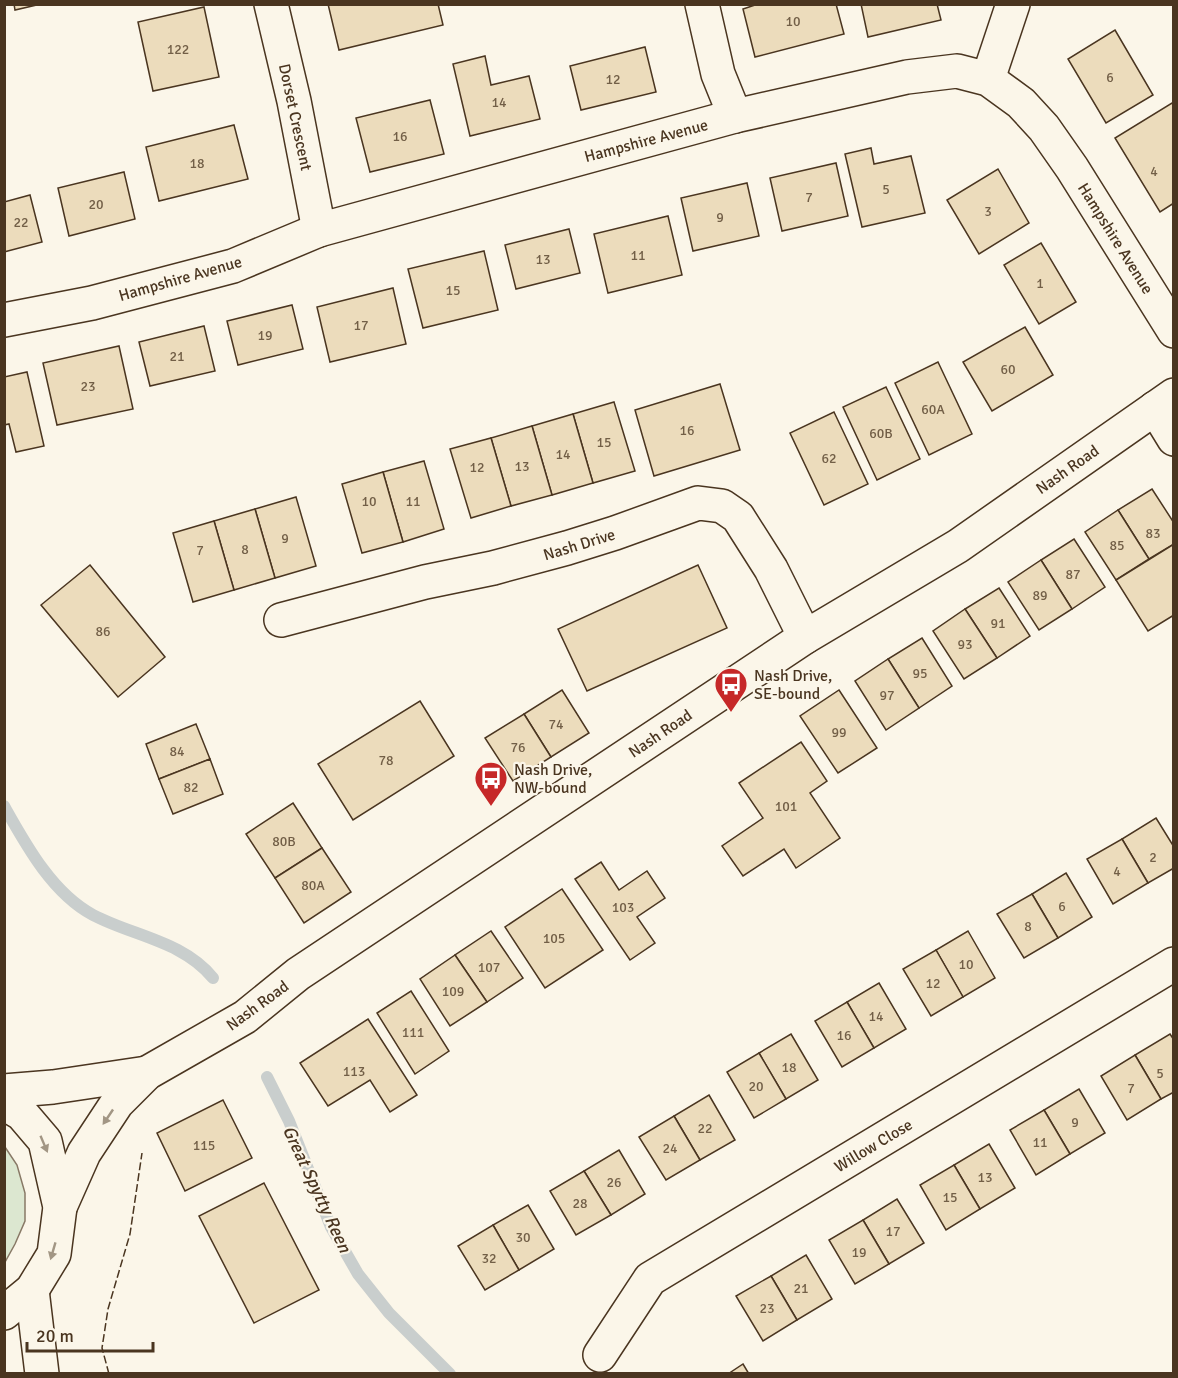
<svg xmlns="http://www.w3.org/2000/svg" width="1178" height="1378" viewBox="0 0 1178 1378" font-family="Signika,sans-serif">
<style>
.green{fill:#dce7d0;stroke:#887966;stroke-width:1.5}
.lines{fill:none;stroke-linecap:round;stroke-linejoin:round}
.stream{stroke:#c9cecd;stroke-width:12}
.building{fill:#ecdcbc;stroke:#4a3520;stroke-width:1.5}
.street-casing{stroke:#4a3520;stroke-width:36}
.secondary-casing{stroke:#4a3520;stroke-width:36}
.primary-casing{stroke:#4a3520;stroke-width:36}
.street{stroke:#fbf6e9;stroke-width:33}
.secondary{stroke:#fbf6e9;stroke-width:33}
.primary{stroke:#fbf6e9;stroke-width:33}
.fence{stroke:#4a3520;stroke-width:1.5;stroke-dasharray:8 3;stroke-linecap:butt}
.oneway{fill:#a29684}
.labels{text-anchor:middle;stroke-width:4.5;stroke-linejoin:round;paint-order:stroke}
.number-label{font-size:14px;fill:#725f47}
.street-label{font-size:16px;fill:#4a3520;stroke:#fbf6e9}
.poi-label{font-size:16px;fill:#4a3520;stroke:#fbf6e9;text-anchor:start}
.water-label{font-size:18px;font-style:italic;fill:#4a3520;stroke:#fbf6e9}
</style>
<rect width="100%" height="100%" fill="#fbf6e9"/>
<polygon class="green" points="5,1147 17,1165 25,1193 25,1221 15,1244 5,1262"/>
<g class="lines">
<g class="stream">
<path d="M4,806C26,845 52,893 93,915C133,936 183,941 213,978"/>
<polyline points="267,1077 289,1121 331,1227 358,1274 389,1313 450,1374"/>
</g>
</g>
<g class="building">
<polygon points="14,4 41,4 15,10"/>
<polygon points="328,4 438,4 443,25 339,50"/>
<polygon points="758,4 836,4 844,34 755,57 743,9"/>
<polygon points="861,4 937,4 941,20 868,37"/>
<polygon points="204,7 219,77 153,91 138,22"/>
<polygon points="1115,30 1153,95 1106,123 1068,59"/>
<polygon points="645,47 656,92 581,110 570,66"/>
<polygon points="485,56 491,85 529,76 540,119 470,136 453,64"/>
<polygon points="430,100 444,154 370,172 356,118"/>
<polygon points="1172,103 1174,106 1174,203 1160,212 1115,138"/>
<polygon points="234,125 248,179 159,201 146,147"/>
<polygon points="871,148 874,164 911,156 925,213 862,227 845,154"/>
<polygon points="836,163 848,216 782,231 770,178"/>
<polygon points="998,169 1029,223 979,254 947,200"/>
<polygon points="124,172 135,219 69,236 58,188"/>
<polygon points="747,183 759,236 693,251 681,198"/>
<polygon points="30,195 42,242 4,252 4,202"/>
<polygon points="668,216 682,275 608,293 594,234"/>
<polygon points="569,229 580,273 516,289 505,245"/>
<polygon points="1041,243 1076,302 1039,324 1004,265"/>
<polygon points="484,251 498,310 423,328 408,269"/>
<polygon points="393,288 406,344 330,362 317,307"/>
<polygon points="292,305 303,349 238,365 227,321"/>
<polygon points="204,326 215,371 150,386 139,342"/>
<polygon points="1025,327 1053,375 992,411 963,362"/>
<polygon points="119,346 133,409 57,425 43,363"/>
<polygon points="938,362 972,434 929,455 895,383"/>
<polygon points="27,372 44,446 16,452 9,424 4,425 4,377"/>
<polygon points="720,384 740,450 654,476 635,410"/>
<polygon points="886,387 920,459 877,480 843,407"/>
<polygon points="614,402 635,471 593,483 573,414"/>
<polygon points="834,412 868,484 824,505 790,433"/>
<polygon points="573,414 593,483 552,495 532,426"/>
<polygon points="532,426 552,495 511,506 491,438"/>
<polygon points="491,438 511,506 471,518 450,449"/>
<polygon points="424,461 444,529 403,542 383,472"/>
<polygon points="383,472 403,542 362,553 342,484"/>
<polygon points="1152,489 1174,523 1174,544 1149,559 1118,510"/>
<polygon points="296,497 316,566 275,578 255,509"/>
<polygon points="255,509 275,578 234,590 214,521"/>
<polygon points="1118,510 1149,559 1116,580 1085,532"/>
<polygon points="214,521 234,590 193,602 173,533"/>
<polygon points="1074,539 1105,587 1072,609 1041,560"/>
<polygon points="1174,544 1174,615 1148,631 1116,580"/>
<polygon points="1041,560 1072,609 1039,630 1008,582"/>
<polygon points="90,565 165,657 118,697 41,605"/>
<polygon points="698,565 727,628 587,691 558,629"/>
<polygon points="999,588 1030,636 997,658 965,609"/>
<polygon points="965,609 997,658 964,679 933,631"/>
<polygon points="922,638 952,686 919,708 888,659"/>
<polygon points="888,659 919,708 886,730 855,681"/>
<polygon points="562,690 589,733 551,757 524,714"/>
<polygon points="839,690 877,748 838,773 800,716"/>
<polygon points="420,701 454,756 353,820 318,764"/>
<polygon points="524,714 551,757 513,781 485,738"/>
<polygon points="196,724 210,759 159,779 146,744"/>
<polygon points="801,742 827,781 810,793 840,838 796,868 784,849 743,876 722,846 763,818 739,783"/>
<polygon points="210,759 223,794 173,814 159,779"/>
<polygon points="293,803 322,848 275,878 246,834"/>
<polygon points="1156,818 1174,847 1174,868 1148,883 1122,839"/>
<polygon points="1122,839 1148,883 1113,904 1087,859"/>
<polygon points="322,848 351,892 304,923 275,878"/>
<polygon points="601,862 619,890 647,871 665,898 637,917 655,943 630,960 575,879"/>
<polygon points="1066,873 1092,917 1058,938 1032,894"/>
<polygon points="562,889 603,950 545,988 505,927"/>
<polygon points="1032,894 1058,938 1024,958 997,914"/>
<polygon points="491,931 523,978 487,1002 455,955"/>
<polygon points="968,931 995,978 963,997 936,950"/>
<polygon points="936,950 963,997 931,1016 903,969"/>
<polygon points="455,955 487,1002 450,1026 420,979"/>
<polygon points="879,983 906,1029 874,1048 847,1002"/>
<polygon points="411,991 449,1051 415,1074 377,1013"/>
<polygon points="847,1002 874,1048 842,1067 815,1021"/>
<polygon points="368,1019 417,1095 390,1112 370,1080 328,1106 300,1063"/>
<polygon points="791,1034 818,1080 786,1099 759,1053"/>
<polygon points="1170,1034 1174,1040 1174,1092 1161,1099 1135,1055"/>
<polygon points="759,1053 786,1099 754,1118 727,1072"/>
<polygon points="1135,1055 1161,1099 1127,1120 1101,1076"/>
<polygon points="1079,1089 1105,1133 1070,1154 1044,1110"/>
<polygon points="709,1095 735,1140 700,1160 674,1116"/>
<polygon points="223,1100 252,1158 185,1191 157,1133"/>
<polygon points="1044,1110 1070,1154 1036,1175 1010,1130"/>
<polygon points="674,1116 700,1160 666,1180 639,1137"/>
<polygon points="989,1144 1015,1188 980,1209 954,1165"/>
<polygon points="619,1150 645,1194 611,1215 584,1171"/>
<polygon points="954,1165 980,1209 946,1230 920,1185"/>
<polygon points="584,1171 611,1215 576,1235 550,1191"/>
<polygon points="264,1183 319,1290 254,1323 199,1216"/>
<polygon points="897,1199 924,1243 889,1264 863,1220"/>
<polygon points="528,1205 554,1249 519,1270 493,1225"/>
<polygon points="863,1220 889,1264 855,1284 829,1240"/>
<polygon points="493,1225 519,1270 485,1290 458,1246"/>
<polygon points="806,1255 832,1299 797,1320 771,1276"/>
<polygon points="771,1276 797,1320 763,1341 736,1296"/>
<polygon points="743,1364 749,1374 728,1374"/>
</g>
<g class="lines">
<defs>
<g id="street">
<polyline points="271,4 294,101 319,230"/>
<polyline points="702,4 718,74 735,116"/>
<polyline points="988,79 1013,4"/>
<polyline points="4,320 92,303 233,266 319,230 735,116 907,77 957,71 988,79 1021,103 1044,128 1072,168 1174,331"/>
<polyline points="1155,408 1174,439"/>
<polyline points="281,620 425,582 493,568 567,548 615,533 698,503 722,506 738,517 771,569 805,637"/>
<polyline points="600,1355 650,1279 1174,964"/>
</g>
<g id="secondary">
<polyline points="4,1091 53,1087 147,1073"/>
<polyline points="60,1207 84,1153 117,1103 147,1073 245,1017 298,974 805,637 958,546 1174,395"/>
</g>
<g id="primary">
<polyline points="4,1103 22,1114 45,1141 60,1207 54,1254 32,1290 4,1313"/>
<polyline points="32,1290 42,1374"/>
</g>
</defs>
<use href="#street" class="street-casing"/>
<use href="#secondary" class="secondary-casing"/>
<use href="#primary" class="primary-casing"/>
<use href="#street" class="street"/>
<use href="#secondary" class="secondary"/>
<use href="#primary" class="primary"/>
<polyline class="fence" points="109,1374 102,1348 108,1309 130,1234 142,1153"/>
</g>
<defs><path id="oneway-solid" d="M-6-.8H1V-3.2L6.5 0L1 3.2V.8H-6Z" transform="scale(1.5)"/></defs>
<g class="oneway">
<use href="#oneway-solid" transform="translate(108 1117) rotate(124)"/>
<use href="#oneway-solid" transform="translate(44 1144) rotate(67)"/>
<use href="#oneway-solid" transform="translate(53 1251) rotate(106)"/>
</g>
<defs>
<symbol id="bus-pin" viewBox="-11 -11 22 30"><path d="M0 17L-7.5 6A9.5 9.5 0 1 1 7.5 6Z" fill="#c62828" stroke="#fbf6e9"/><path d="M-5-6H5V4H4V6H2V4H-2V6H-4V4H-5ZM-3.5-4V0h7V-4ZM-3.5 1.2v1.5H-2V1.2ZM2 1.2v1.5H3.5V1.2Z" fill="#fff"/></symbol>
</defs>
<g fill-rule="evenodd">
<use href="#bus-pin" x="712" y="665" width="38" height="52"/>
<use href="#bus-pin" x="472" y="759" width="38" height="52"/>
</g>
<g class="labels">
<g class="number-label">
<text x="793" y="26">10</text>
<text x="178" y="54">122</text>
<text x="1110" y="82">6</text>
<text x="613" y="84">12</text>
<text x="499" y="107">14</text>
<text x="400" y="141">16</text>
<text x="197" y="168">18</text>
<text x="1154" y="176">4</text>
<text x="886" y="194">5</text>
<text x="809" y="202">7</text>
<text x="96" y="209">20</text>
<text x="988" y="216">3</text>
<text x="720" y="222">9</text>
<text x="21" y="227">22</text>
<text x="638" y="260">11</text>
<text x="543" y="264">13</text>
<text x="1040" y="288">1</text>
<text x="453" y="295">15</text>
<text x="361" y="330">17</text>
<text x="265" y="340">19</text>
<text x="177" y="361">21</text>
<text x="1008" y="374">60</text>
<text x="88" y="391">23</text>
<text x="933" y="414">60A</text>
<text x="687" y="435">16</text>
<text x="881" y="438">60B</text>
<text x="604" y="447">15</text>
<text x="563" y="459">14</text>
<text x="829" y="463">62</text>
<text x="522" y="471">13</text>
<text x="477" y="472">12</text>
<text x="369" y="506">10</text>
<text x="413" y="506">11</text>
<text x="1153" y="538">83</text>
<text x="285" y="543">9</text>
<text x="1117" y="550">85</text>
<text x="245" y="554">8</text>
<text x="200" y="555">7</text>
<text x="1073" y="579">87</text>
<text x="1040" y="600">89</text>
<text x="998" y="628">91</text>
<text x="103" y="636">86</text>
<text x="965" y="649">93</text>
<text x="920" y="678">95</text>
<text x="887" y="700">97</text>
<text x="556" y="729">74</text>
<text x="839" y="737">99</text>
<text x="518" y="752">76</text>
<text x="177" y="756">84</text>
<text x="386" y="765">78</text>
<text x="191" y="792">82</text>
<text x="786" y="811">101</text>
<text x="284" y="846">80B</text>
<text x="1153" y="862">2</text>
<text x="1117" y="876">4</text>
<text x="313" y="890">80A</text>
<text x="1062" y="911">6</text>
<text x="623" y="912">103</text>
<text x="1028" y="931">8</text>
<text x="554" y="943">105</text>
<text x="966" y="969">10</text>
<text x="489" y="972">107</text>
<text x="933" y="988">12</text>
<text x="453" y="996">109</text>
<text x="876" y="1021">14</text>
<text x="413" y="1037">111</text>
<text x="844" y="1040">16</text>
<text x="789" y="1072">18</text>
<text x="354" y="1076">113</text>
<text x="1160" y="1078">5</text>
<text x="756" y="1091">20</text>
<text x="1131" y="1093">7</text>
<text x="1075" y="1127">9</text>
<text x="705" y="1133">22</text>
<text x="1040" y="1147">11</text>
<text x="204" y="1150">115</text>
<text x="670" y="1153">24</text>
<text x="985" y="1182">13</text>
<text x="614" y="1187">26</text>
<text x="950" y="1202">15</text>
<text x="580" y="1208">28</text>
<text x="893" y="1236">17</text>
<text x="523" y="1242">30</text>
<text x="859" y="1257">19</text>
<text x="489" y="1263">32</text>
<text x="801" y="1293">21</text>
<text x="767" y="1313">23</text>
</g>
<g class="street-label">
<text transform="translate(296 117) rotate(78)" y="6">Dorset Crescent</text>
<text transform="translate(646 140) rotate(-15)" y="6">Hampshire Avenue</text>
<text transform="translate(1116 238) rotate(58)" y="6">Hampshire Avenue</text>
<text transform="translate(180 278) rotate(-16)" y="6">Hampshire Avenue</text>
<text transform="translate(1067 469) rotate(-35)" y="6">Nash Road</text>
<text transform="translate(579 544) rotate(-17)" y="6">Nash Drive</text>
<text transform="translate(660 733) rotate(-34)" y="6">Nash Road</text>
<text transform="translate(257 1005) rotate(-36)" y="6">Nash Road</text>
<text transform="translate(873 1145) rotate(-31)" y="6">Willow Close</text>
</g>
<g class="poi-label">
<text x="754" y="681">Nash Drive,<tspan x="754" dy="18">SE-bound</tspan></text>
<text x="514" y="775">Nash Drive,<tspan x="514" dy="18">NW-bound</tspan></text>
</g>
<g class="water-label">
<text transform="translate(317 1189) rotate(65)" y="6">Great Spytty Reen</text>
</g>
</g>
<rect width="1178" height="1378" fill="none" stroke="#4a3520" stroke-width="12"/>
<path d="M27 1342v9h126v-9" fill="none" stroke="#4a3520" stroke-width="3"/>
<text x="36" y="1342" font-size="18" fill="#4a3520" stroke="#fbf6e9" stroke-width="4.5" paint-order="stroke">20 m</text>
</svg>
